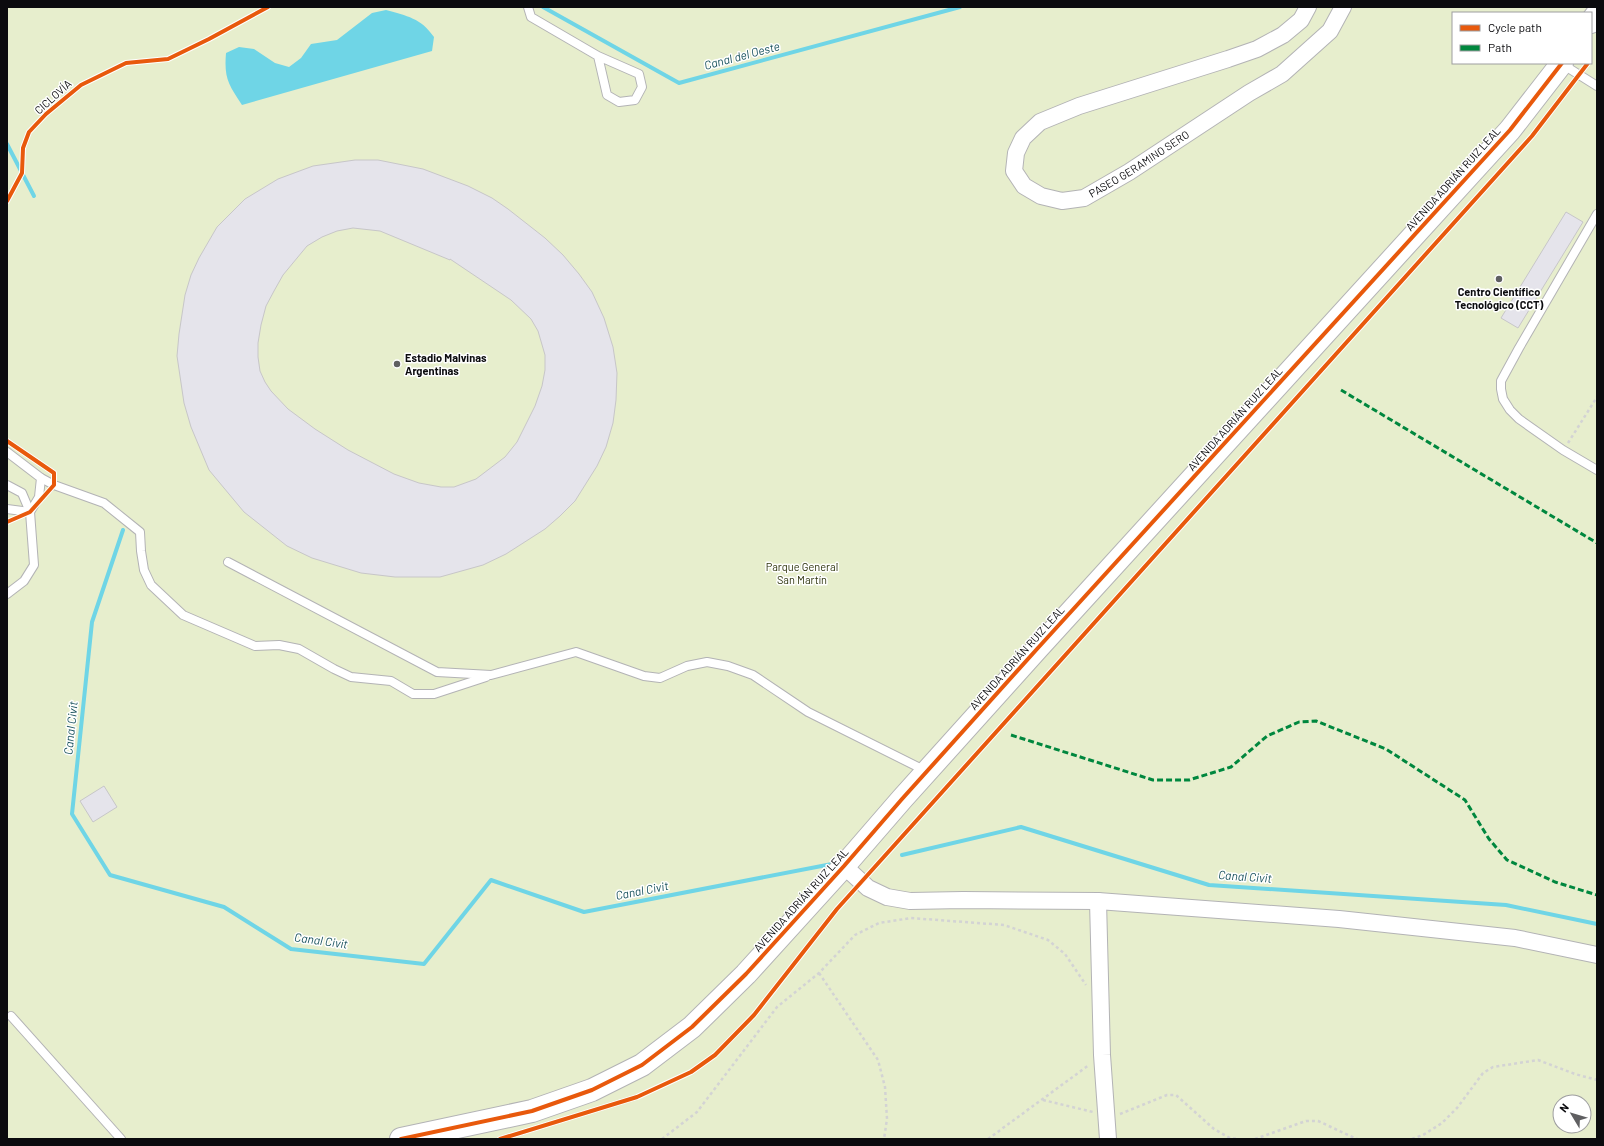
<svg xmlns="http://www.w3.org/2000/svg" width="1604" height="1146" viewBox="0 0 1604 1146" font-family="Barlow,sans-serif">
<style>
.green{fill:#e7eecd;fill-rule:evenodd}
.water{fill:#6fd5e6}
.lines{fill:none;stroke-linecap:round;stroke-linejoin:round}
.stream{stroke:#6fd5e6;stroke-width:4}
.building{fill:#e5e4eb;stroke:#c7c6c8;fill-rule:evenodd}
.lane-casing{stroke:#b3b3b5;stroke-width:10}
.street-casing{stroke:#b3b3b5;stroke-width:18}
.secondary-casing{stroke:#b3b3b5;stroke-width:24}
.path{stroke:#d3d3d4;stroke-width:2.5;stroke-dasharray:3 3;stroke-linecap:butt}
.lane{stroke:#fff;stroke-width:8}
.street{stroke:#fff;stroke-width:16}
.secondary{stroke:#fff;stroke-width:22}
.quiet{stroke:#00873e;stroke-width:3;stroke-dasharray:6 3;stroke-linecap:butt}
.cycleway-casing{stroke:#fff;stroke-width:6}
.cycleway{stroke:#e8590c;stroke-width:4}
.poi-dot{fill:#5f5f61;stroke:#fff;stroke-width:1.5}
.labels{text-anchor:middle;stroke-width:3;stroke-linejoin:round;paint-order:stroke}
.street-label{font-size:11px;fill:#0b0b0e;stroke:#fff}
.poi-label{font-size:11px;font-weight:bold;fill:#0b0b0e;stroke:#fff}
.park-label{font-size:11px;fill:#2d330b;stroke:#fff}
.water-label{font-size:12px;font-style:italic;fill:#19525d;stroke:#fff}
</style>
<rect width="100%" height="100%" fill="#fcfcfc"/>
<path class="green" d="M7,7H1597V1139H7ZM1453,13H1591V63H1453ZM1560,1102H1584V1126H1560Z"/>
<path class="water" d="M386,10C407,16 421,18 434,37L432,51L242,105C228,84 224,78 226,53L239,47L254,49L275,63L289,67L301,58L311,44L337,40L372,13Z"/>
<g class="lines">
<g class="stream">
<polyline points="543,7 679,83 960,7"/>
<polyline points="7,144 34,196"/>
<polyline points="123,530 92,622 72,814 110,875 224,907 291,949 424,964 491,880 584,912 832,864"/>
<polyline points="902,855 1021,827 1209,885 1506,905 1597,924"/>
</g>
</g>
<g class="building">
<path d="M355,160H378L423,169L468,186L492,198L508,209L545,238L563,255L579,274L592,292L604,318L613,347L617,373L616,400L613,423L606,447L597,466L575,501L560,516L545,529L506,554L483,565L440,577H395L361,573L312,558L287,546L244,512L209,470L191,427L184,403L177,356L179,334L185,295L191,275L199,258L217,227L245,199L278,179L313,166ZM353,228L380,231L450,260V259L511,300L531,319L538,331L545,355V370L542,386L535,406L517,442L505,457L476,479L454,487H441L419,483L394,474L348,450L315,429L288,409L271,391L265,382L260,371L258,357V343L261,325L266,306L274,291L283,275L307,246L322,237L337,231Z"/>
<polygon points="1566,212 1583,222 1518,328 1501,318"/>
<polygon points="104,786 117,807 93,822 80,801"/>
</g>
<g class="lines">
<defs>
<g id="lane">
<polyline points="528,7 531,17 598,56 639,74 642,87 635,100 619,102 607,95 598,56"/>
<polyline points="1562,64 1597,86"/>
<polyline points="1597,214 1519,348 1501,381 1501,389 1503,399 1510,410 1519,419 1563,450 1597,470"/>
<polyline points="7,452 41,478 39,497 30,512 7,509"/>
<polyline points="41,478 54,485 104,503 140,532 141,551 144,570 151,585 183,615 255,646 279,645 299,649 334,669 351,677 391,681 413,694 434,694 486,677"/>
<polyline points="7,485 22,493 30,512 34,565 24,581 7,594"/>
<polyline points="228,562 437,672 491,675 576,652 644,676 660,678 687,666 707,662 728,666 753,675 808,712 926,771"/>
<polyline points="11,1016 121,1139"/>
</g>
<g id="street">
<path id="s1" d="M1308,7L1301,20L1283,35L1257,49L1228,59L1079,106L1040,122L1023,138L1016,153L1014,171L1024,186L1041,196L1062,201L1084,198L1129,172L1249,93L1282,74L1330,31L1343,7"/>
<polyline points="844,866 868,888 887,897 910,901 963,900 1098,901 1339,919 1515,938 1597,955"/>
<polyline points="1098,901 1102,1055 1108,1139"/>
</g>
<g id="secondary">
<polyline points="1591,22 1597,14"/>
<polyline points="401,1139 532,1111 592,1090 642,1065 692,1027 746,974 844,866 902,799 1037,649 1510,130 1562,63"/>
</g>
</defs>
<use href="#lane" class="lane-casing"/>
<use href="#street" class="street-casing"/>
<use href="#secondary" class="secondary-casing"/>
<g class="path">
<polyline points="1568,443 1597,397"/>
<polyline points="819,973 878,1060 885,1087 887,1119 884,1139"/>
<polyline points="1043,1100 1093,1112"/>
<polyline points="1120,1114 1167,1095 1176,1095 1214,1129 1230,1138 1238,1139"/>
<polyline points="662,1139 697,1112 777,1007 819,973 855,935 879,923 911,918 1004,925 1048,940 1065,954 1086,985"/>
<polyline points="988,1139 1089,1065"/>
<polyline points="1255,1139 1306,1121 1318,1121 1357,1139"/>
<polyline points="1412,1139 1423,1135 1442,1123 1457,1108 1483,1073 1493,1067 1538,1060 1575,1074 1597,1080"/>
</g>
<use href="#lane" class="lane"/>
<use href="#street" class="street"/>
<use href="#secondary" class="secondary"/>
<g class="quiet">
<polyline points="1341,390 1597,543"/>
<polyline points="1011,735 1153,780 1189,780 1231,767 1267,736 1299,722 1316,721 1386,749 1465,800 1489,839 1507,860 1555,882 1597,895"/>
</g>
<defs>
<g id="cycleway">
<polyline points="7,201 22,173 23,148 29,132 46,114 81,85 126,63 168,59 209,39 268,7"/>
<polyline points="7,441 54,473 54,485 30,512 7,522"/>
<polyline points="401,1139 532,1111 592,1090 642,1065 692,1027 746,974 844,866 902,799 1037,649 1510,130 1562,63"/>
<polyline points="500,1139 637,1097 691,1072 715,1055 754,1015 837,909 1532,136 1588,63"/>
</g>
</defs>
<use href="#cycleway" class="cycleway-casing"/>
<use href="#cycleway" class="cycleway"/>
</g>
<g class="poi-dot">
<circle cx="1499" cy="279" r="4"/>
<circle cx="397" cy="364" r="4"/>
</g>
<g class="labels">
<g class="street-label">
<text transform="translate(53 97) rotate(-42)" y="4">CICLOVÍA</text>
<text dy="4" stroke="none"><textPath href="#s1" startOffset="501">PASEO GERAMINO SERO</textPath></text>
<text transform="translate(1453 179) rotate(-48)" y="4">AVENIDA ADRIÁN RUIZ LEAL</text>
<text transform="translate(1235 419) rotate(-48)" y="4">AVENIDA ADRIÁN RUIZ LEAL</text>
<text transform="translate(1017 658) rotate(-48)" y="4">AVENIDA ADRIÁN RUIZ LEAL</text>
<text transform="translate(801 900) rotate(-48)" y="4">AVENIDA ADRIÁN RUIZ LEAL</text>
</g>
<g class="poi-label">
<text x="1499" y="296">Centro Científico<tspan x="1499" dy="13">Tecnológico (CCT)</tspan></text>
<text x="405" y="362" text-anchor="start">Estadio Malvinas<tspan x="405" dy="13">Argentinas</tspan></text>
</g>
<g class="park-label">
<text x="802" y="571">Parque General<tspan x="802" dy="13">San Martín</tspan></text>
</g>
<g class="water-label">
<text transform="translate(742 56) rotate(-15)" y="4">Canal del Oeste</text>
<text transform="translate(71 728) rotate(-84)" y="4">Canal Civit</text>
<text transform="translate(1245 877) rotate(4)" y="4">Canal Civit</text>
<text transform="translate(642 891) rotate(-11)" y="4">Canal Civit</text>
<text transform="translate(321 941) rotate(8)" y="4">Canal Civit</text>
</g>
</g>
<rect width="1604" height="1146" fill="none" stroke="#0b0b0e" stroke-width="16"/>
<rect x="1452" y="12" width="140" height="52" fill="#ffffff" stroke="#9d9d9f"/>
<rect x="1460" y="25" width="20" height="6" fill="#e8590c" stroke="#9d9d9f"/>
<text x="1488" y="32" font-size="12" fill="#0b0b0e">Cycle path</text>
<rect x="1460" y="45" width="20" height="6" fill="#00873e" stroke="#9d9d9f"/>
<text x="1488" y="52" font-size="12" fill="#0b0b0e">Path</text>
<g transform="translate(1572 1114) rotate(308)"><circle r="19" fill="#ffffff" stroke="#9d9d9f"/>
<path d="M0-3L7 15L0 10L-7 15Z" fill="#5f5f61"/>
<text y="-6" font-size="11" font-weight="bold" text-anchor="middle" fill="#0b0b0e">N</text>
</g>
</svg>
